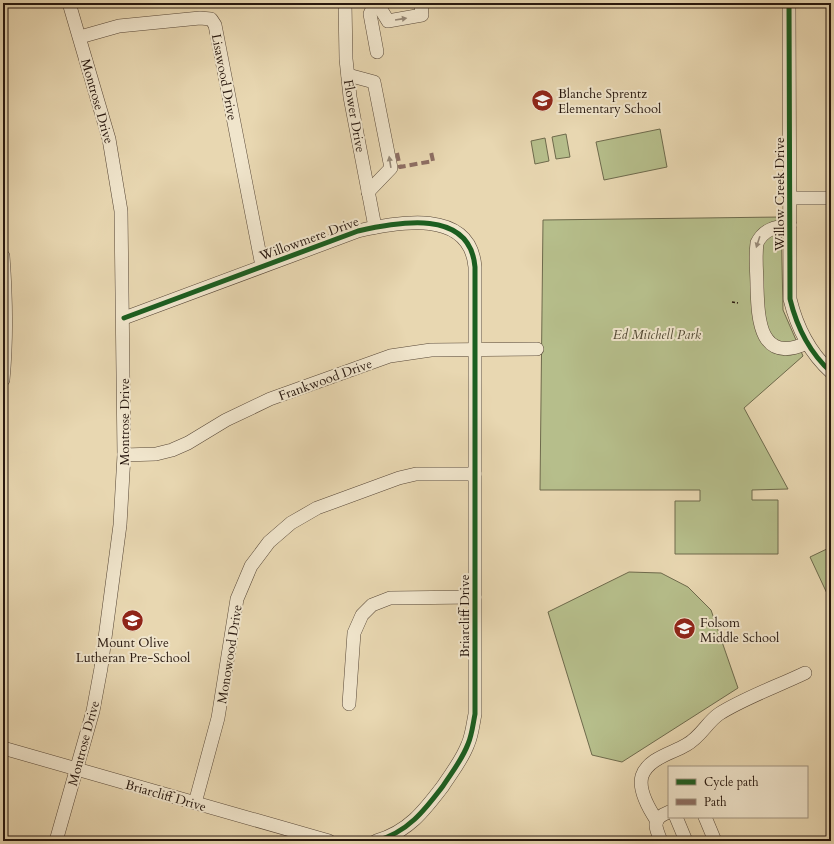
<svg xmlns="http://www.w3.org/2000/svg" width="834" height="844" viewBox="0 0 834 844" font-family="Cardo,serif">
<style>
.green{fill:#b6be8b;stroke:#6e6a4c}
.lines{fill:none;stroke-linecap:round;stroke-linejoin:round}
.minor-casing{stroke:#574737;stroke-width:14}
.path{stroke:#27170e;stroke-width:1.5;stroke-dasharray:3 2;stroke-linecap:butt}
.minor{stroke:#f0e5cc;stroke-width:13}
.quiet{stroke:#8d6e63;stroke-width:4;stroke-dasharray:8 4;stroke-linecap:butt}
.cycleway-casing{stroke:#f0e5cc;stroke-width:8}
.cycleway{stroke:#1b5e20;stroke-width:5}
.oneway{fill:#968876}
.labels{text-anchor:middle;stroke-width:4;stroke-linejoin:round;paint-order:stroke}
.street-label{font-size:13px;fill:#27170e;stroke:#f0e5cc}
.poi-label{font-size:13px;fill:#27170e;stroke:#f0e5cc;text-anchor:start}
.park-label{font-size:13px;font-style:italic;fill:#524934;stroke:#f0e5cc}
</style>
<rect width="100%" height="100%" fill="#e8d7b1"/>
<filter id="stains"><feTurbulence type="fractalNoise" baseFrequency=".005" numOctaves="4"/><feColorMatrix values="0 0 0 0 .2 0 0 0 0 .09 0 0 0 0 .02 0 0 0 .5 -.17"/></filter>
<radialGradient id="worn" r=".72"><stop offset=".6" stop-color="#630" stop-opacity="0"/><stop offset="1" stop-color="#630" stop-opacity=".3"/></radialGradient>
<g class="green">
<polygon points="660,129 667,167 604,180 596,142"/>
<polygon points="566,134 570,157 556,159 552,137"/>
<polygon points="545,138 549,161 535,164 531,141"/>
<polygon points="781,217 783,310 803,356 744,408 788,489 752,490 752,500 778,500 778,554 675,554 675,501 700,501 700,490 540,490 543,220"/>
<polygon points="831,547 831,602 810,557"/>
<polygon points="629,572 661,573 688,587 711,610 738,688 622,762 592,755 548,612"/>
</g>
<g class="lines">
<defs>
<g id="minor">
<polyline points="345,3 346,59 350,97 375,227"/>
<polyline points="375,3 370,14 377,52"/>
<polyline points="377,3 388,21 422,15 421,3"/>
<path d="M789,3L790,299C797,328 809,352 831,372"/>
<polyline points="80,37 119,26 200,18 211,19 215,25 262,266"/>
<polyline points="348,75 374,82 391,168 368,192"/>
<polyline points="790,198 831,198"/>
<path d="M790,225C775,227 764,229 757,243C755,258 757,272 757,287C758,321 760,364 807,343"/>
<path d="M3,256C6,297 7,338 3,380"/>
<path d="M124,318L358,231C398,222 470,208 475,267V714C473,724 472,735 468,744C462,760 452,772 443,786C424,811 408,832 376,841"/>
<polyline points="124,455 156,454 172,450 188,443 226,420 270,399 390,356 431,350 537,349"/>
<polyline points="349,704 354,633 362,615 372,605 390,598 475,597"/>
<polyline points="3,748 329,841"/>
<polyline points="195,803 218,718 237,599 251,566 269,542 291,523 317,508 399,478 416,474 475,474"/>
<polyline points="676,817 686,841"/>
<polyline points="705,817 715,841"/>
<path d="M657,821C649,809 638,790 642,776C648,758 673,753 686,745C701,737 707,722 719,714C744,698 778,686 805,673"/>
<polyline points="56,841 93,711 101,668 120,525 124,455 121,211 109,139 69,3"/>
<path d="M661,841C655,826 651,819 669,812"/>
</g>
</defs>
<use href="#minor" class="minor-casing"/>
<polyline class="path" points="732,302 738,303"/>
<use href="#minor" class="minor"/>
<polyline class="quiet" points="397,153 400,167 433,161 431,152"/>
<defs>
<g id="cycleway">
<path d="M789,3L790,299C797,328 809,352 831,372"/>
<path d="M124,318L358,231C398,222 470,208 475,267V714C473,724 472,735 468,744C462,760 452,772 443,786C424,811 408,832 376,841"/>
</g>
</defs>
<use href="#cycleway" class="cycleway-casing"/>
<use href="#cycleway" class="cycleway"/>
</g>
<defs><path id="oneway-solid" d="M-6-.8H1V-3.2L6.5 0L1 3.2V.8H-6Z"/></defs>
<g class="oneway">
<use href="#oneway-solid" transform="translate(401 19) rotate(-9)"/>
<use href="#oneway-solid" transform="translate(390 162) rotate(-99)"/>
<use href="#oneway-solid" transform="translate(758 242) rotate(108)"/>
</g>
<defs>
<symbol id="school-disc" viewBox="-11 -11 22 22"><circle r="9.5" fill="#8f2418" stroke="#f0e5cc"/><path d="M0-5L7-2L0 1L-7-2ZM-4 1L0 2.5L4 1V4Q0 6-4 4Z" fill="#fff"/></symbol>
</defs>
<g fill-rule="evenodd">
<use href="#school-disc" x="530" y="88" width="25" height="25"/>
<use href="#school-disc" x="120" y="608" width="25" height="25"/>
<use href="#school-disc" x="672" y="616" width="25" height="25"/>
</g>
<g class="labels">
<g class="street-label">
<text transform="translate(225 77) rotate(79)" y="5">Lisawood Drive</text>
<text transform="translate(98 101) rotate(74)" y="5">Montrose Drive</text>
<text transform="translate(355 116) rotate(80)" y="5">Flower Drive</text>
<text transform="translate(779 194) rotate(-90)" y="5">Willow Creek Drive</text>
<text transform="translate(309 238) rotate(-20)" y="5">Willowmere Drive</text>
<text transform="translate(325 379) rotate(-20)" y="5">Frankwood Drive</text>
<text transform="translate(124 422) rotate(-90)" y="5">Montrose Drive</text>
<text transform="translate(464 616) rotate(-90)" y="5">Briarcliff Drive</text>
<text transform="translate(229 654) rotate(-81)" y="5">Monowood Drive</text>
<text transform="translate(83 743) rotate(-75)" y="5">Montrose Drive</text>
<text transform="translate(166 795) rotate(16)" y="5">Briarcliff Drive</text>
</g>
<g class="poi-label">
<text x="558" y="98">Blanche Sprentz<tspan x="558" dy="15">Elementary School</tspan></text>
<text x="700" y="627">Folsom<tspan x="700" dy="15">Middle School</tspan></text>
<text x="133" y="647" text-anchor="middle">Mount Olive<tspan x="133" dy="15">Lutheran Pre-School</tspan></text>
</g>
<g class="park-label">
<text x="657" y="339">Ed Mitchell Park</text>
</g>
</g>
<rect width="834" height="844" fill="none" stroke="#e8d7b1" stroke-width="16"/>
<rect x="4" y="4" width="826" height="836" fill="none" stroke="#27170e" stroke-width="2"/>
<rect x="8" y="8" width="818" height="828" fill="none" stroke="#27170e"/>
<rect x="668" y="766" width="140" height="52" fill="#f0e5cc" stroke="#a09380"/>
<rect x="676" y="779" width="20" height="6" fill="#1b5e20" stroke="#a09380"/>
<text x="704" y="786" font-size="12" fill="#27170e">Cycle path</text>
<rect x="676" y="799" width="20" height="6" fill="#8d6e63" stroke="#a09380"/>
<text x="704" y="806" font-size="12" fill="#27170e">Path</text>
<rect width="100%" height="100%" filter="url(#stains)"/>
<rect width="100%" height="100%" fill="url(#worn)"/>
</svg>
